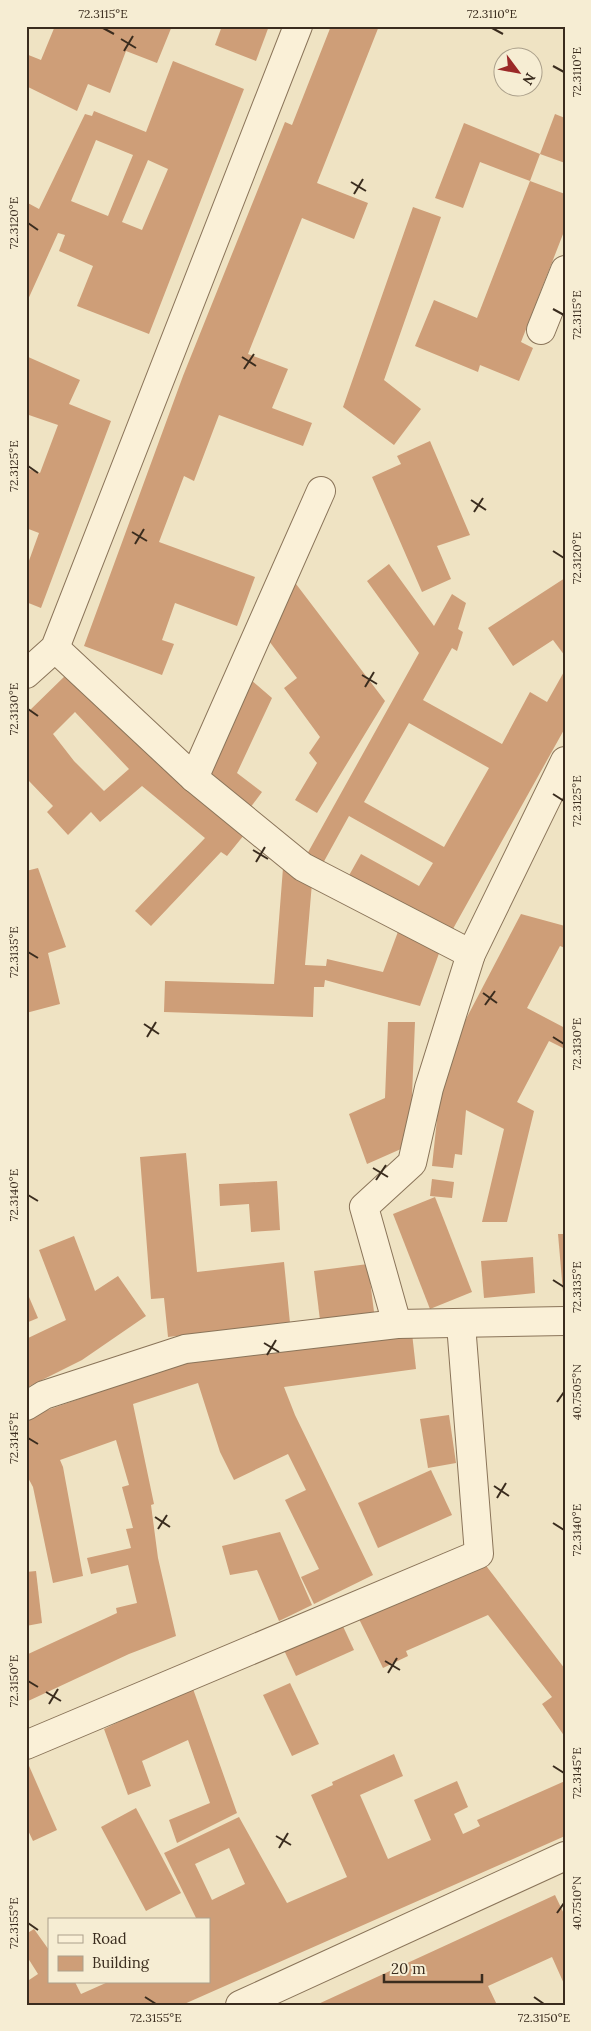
<svg xmlns="http://www.w3.org/2000/svg" width="591" height="2031" viewBox="0 0 591 2031" font-family="Lora,serif">
<style>
.building{fill:#ce9e78;fill-rule:evenodd}
.lines{fill:none;stroke-linecap:round;stroke-linejoin:round}
.minor-casing{stroke:#8a7459;stroke-width:30}
.minor{stroke:#faf0d7;stroke-width:28}
.ticks{fill:none;stroke:#3a2c1e;stroke-width:2}
.neatline{fill:none;stroke:#3a2c1e;stroke-width:2}
.ticks-label{font-size:12px;text-anchor:middle;fill:#3a2c1e}
</style>
<rect width="100%" height="100%" fill="#efe3c3"/>
<g class="building">
<polygon points="55,26 172,26 157,63 126,51 110,93 88,84 77,111 26,86 26,54 41,60"/>
<polygon points="222,26 269,26 256,61 215,45"/>
<polygon points="331,26 379,26 317,183 368,203 354,239 302,218 248,354 288,369 272,408 312,423 303,446 219,415 194,481 184,476 159,542 255,577 237,626 175,603 162,640 174,644 162,675 84,646 183,376 285,122 292,125"/>
<path d="M173,61L244,89L149,334L77,306L93,266L59,251L65,235L58,233L26,304V202L39,209L85,114L92,116L94,111L146,132ZM96,140L133,155L108,216L71,201ZM148,160L168,169L142,230L122,222Z"/>
<polygon points="555,114 565,118 565,163 540,154"/>
<polygon points="464,123 540,154 530,181 480,162 463,208 435,198"/>
<polygon points="530,181 565,194 565,229 521,342 533,348 519,381 480,365 478,372 415,346 434,300 477,318"/>
<polygon points="413,207 441,217 384,380 421,409 394,445 343,407"/>
<polygon points="26,356 80,380 69,404 111,421 41,608 26,602 26,569 39,533 26,528 26,468 40,473 58,425 26,414"/>
<polygon points="430,441 470,535 437,546 451,579 422,592 372,477 401,464 397,456"/>
<path d="M389,564L434,626L452,594L466,603L458,629L463,632L457,651L452,648L423,700L502,744L530,692L547,702L565,670V728L449,936L347,879L361,854L419,886L433,863L349,816L322,865L306,856L419,653L367,581ZM409,723L489,768L444,847L364,802Z"/>
<polygon points="565,578 565,656 553,640 513,666 488,628"/>
<polygon points="293,580 385,701 317,813 295,800 317,763 309,753 320,737 284,688 297,678 263,633"/>
<path d="M68,673L244,835L227,856L221,852L151,926L135,911L205,838L142,786L100,822L91,812L68,835L47,812L53,806L29,781L26,783V714ZM75,712L129,769L104,791L74,761L53,734Z"/>
<polygon points="250,679 272,698 237,773 262,792 250,808 204,773"/>
<polygon points="38,868 66,947 48,953 60,1004 26,1013 26,871"/>
<polygon points="283,868 312,883 305,965 326,966 327,959 383,972 399,929 442,945 420,1006 325,980 324,987 314,987 313,1017 164,1012 165,981 274,984"/>
<polygon points="521,914 565,926 565,948 560,946 527,1008 565,1028 565,1049 549,1041 517,1102 534,1111 507,1222 482,1222 504,1129 466,1110 462,1155 455,1154 453,1168 432,1166 443,1063"/>
<polygon points="388,1022 415,1022 410,1145 367,1164 349,1114 385,1098"/>
<polygon points="186,1153 197,1272 284,1262 290,1323 168,1337 164,1298 151,1299 140,1157"/>
<polygon points="432,1179 454,1182 452,1198 430,1196"/>
<polygon points="277,1181 280,1230 251,1232 249,1204 220,1206 219,1184"/>
<polygon points="435,1197 472,1292 430,1309 393,1214"/>
<polygon points="558,1234 565,1234 565,1291 563,1292"/>
<polygon points="74,1236 95,1291 118,1276 146,1316 82,1360 26,1388 26,1339 66,1320 39,1250"/>
<polygon points="533,1257 535,1293 484,1298 481,1261"/>
<polygon points="368,1264 374,1312 320,1320 314,1271"/>
<polygon points="26,1290 38,1318 26,1323"/>
<polygon points="412,1333 416,1369 284,1387 295,1415 373,1575 314,1604 301,1577 319,1569 285,1500 306,1490 288,1454 234,1480 220,1452 198,1383 133,1404 154,1504 151,1505 158,1558 176,1636 129,1654 26,1702 26,1655 117,1613 116,1608 137,1603 128,1565 91,1574 87,1558 131,1548 126,1529 133,1528 122,1487 129,1485 116,1440 60,1460 63,1467 83,1576 53,1583 33,1487 26,1474 26,1421 39,1413 190,1360"/>
<polygon points="449,1415 456,1463 428,1468 420,1419"/>
<polygon points="431,1470 452,1515 378,1548 358,1503"/>
<polygon points="280,1532 312,1605 279,1621 257,1570 230,1575 222,1546"/>
<polygon points="484,1563 565,1669 565,1737 542,1704 552,1697 488,1615 406,1651 408,1656 383,1668 359,1619"/>
<polygon points="36,1571 42,1623 26,1626 26,1572"/>
<polygon points="341,1622 354,1650 296,1676 283,1648"/>
<polygon points="290,1683 319,1744 292,1756 263,1695"/>
<polygon points="192,1686 237,1813 177,1843 169,1820 210,1803 188,1740 142,1761 151,1786 128,1795 104,1729"/>
<path d="M394,1754L403,1776L360,1795L388,1859L431,1840L414,1800L457,1781L468,1807L454,1814L463,1834L480,1826L477,1820L565,1781V1836L182,2005H26V1982L38,1974L26,1955V1934L34,1929L49,1950V1982H75L81,1994L108,1982H209V1920H197L164,1853L239,1817L287,1903L347,1877L311,1795L333,1785L332,1782ZM229,1848L245,1884L212,1900L195,1864Z"/>
<polygon points="26,1759 57,1830 33,1841 26,1826"/>
<polygon points="136,1808 181,1893 146,1911 101,1827"/>
<polygon points="555,1895 565,1916 565,1986 552,1957 488,1986 497,2005 316,2005"/>
</g>
<g class="lines">
<defs>
<g id="minor">
<polyline points="541,330 565,270"/>
<polyline points="55,648 194,778 303,867 471,954"/>
<polyline points="26,674 55,648 298,26"/>
<polyline points="194,778 321,491"/>
<polyline points="397,1324 364,1207 412,1163 429,1088 471,954 565,761"/>
<polyline points="26,1406 44,1395 185,1349 397,1324 565,1321"/>
<polyline points="26,1745 479,1554 461,1324"/>
<polyline points="240,2005 565,1856"/>
</g>
</defs>
<use href="#minor" class="minor-casing"/>
<use href="#minor" class="minor"/>
</g>
<path class="ticks" d="M103,28L114,34M492,28L503,34M121,39L136,48M124,51L133,36M553,66L564,72M351,182L366,191M354,194L363,179M28,223L38,230M553,309L564,315M242,357L256,366M244,369L254,354M28,466L38,473M471,500L486,510M474,512L483,498M132,532L147,541M135,544L144,529M553,551L564,558M362,675L377,684M365,687L374,672M28,709L38,716M553,794L564,801M253,850L268,859M256,862L265,847M28,952L38,958M483,993L497,1003M485,1005L495,991M144,1024L159,1034M147,1037L156,1022M553,1037L564,1044M373,1168L388,1177M376,1180L386,1165M28,1195L38,1201M553,1280L564,1287M264,1343L279,1352M267,1355L276,1340M557,1402L564,1392M28,1438L38,1444M494,1486L509,1496M497,1498L506,1483M155,1517L170,1527M553,1523L564,1530M158,1529L167,1515M385,1661L400,1670M388,1673L397,1658M28,1681L38,1687M46,1692L61,1701M49,1704L58,1689M553,1766L564,1773M276,1836L291,1845M279,1848L288,1833M557,1913L564,1903M28,1923L38,1930M145,1997L156,2004M534,1997L544,2004"/>
<rect width="591" height="2031" fill="none" stroke="#f6edd3" stroke-width="55"/>
<rect x="48" y="1918" width="162" height="65" fill="#f6edd3" stroke="#aba08b"/>
<rect x="58" y="1935" width="25" height="8" fill="#faf0d7" stroke="#aba08b"/>
<text x="92" y="1944" font-size="15" fill="#3a2c1e">Road</text>
<rect x="58" y="1956" width="25" height="15" fill="#ce9e78" stroke="#aba08b"/>
<text x="92" y="1968" font-size="15" fill="#3a2c1e">Building</text>
<g transform="translate(518 72) rotate(122)"><circle r="24" fill="#f6edd3" stroke="#aba08b"/>
<path d="M0-4L9 19L0 12L-9 19Z" fill="#9b2928"/>
<text y="-8" font-size="14" font-weight="bold" text-anchor="middle" fill="#3a2c1e">N</text>
</g>
<path d="M384 1974v8h98v-8" fill="none" stroke="#3a2c1e" stroke-width="2.5"/>
<text x="391" y="1974" font-size="15" fill="#3a2c1e" stroke="#f6edd3" stroke-width="4" paint-order="stroke">20 m</text>
<rect x="28" y="28" width="536" height="1976" class="neatline"/>
<g class="ticks-label">
<text x="103" y="18">72.3115°E</text>
<text x="492" y="18">72.3110°E</text>
<text transform="translate(577 72) rotate(-90)" y="4">72.3110°E</text>
<text transform="translate(14 223) rotate(-90)" y="4">72.3120°E</text>
<text transform="translate(577 315) rotate(-90)" y="4">72.3115°E</text>
<text transform="translate(14 466) rotate(-90)" y="4">72.3125°E</text>
<text transform="translate(577 558) rotate(-90)" y="4">72.3120°E</text>
<text transform="translate(14 709) rotate(-90)" y="4">72.3130°E</text>
<text transform="translate(577 801) rotate(-90)" y="4">72.3125°E</text>
<text transform="translate(14 952) rotate(-90)" y="4">72.3135°E</text>
<text transform="translate(577 1044) rotate(-90)" y="4">72.3130°E</text>
<text transform="translate(14 1195) rotate(-90)" y="4">72.3140°E</text>
<text transform="translate(577 1287) rotate(-90)" y="4">72.3135°E</text>
<text transform="translate(577 1392) rotate(-90)" y="4">40.7505°N</text>
<text transform="translate(14 1438) rotate(-90)" y="4">72.3145°E</text>
<text transform="translate(577 1530) rotate(-90)" y="4">72.3140°E</text>
<text transform="translate(14 1681) rotate(-90)" y="4">72.3150°E</text>
<text transform="translate(577 1773) rotate(-90)" y="4">72.3145°E</text>
<text transform="translate(577 1903) rotate(-90)" y="4">40.7510°N</text>
<text transform="translate(14 1923) rotate(-90)" y="4">72.3155°E</text>
<text x="156" y="2022">72.3155°E</text>
<text x="544" y="2022">72.3150°E</text>
</g>
</svg>
